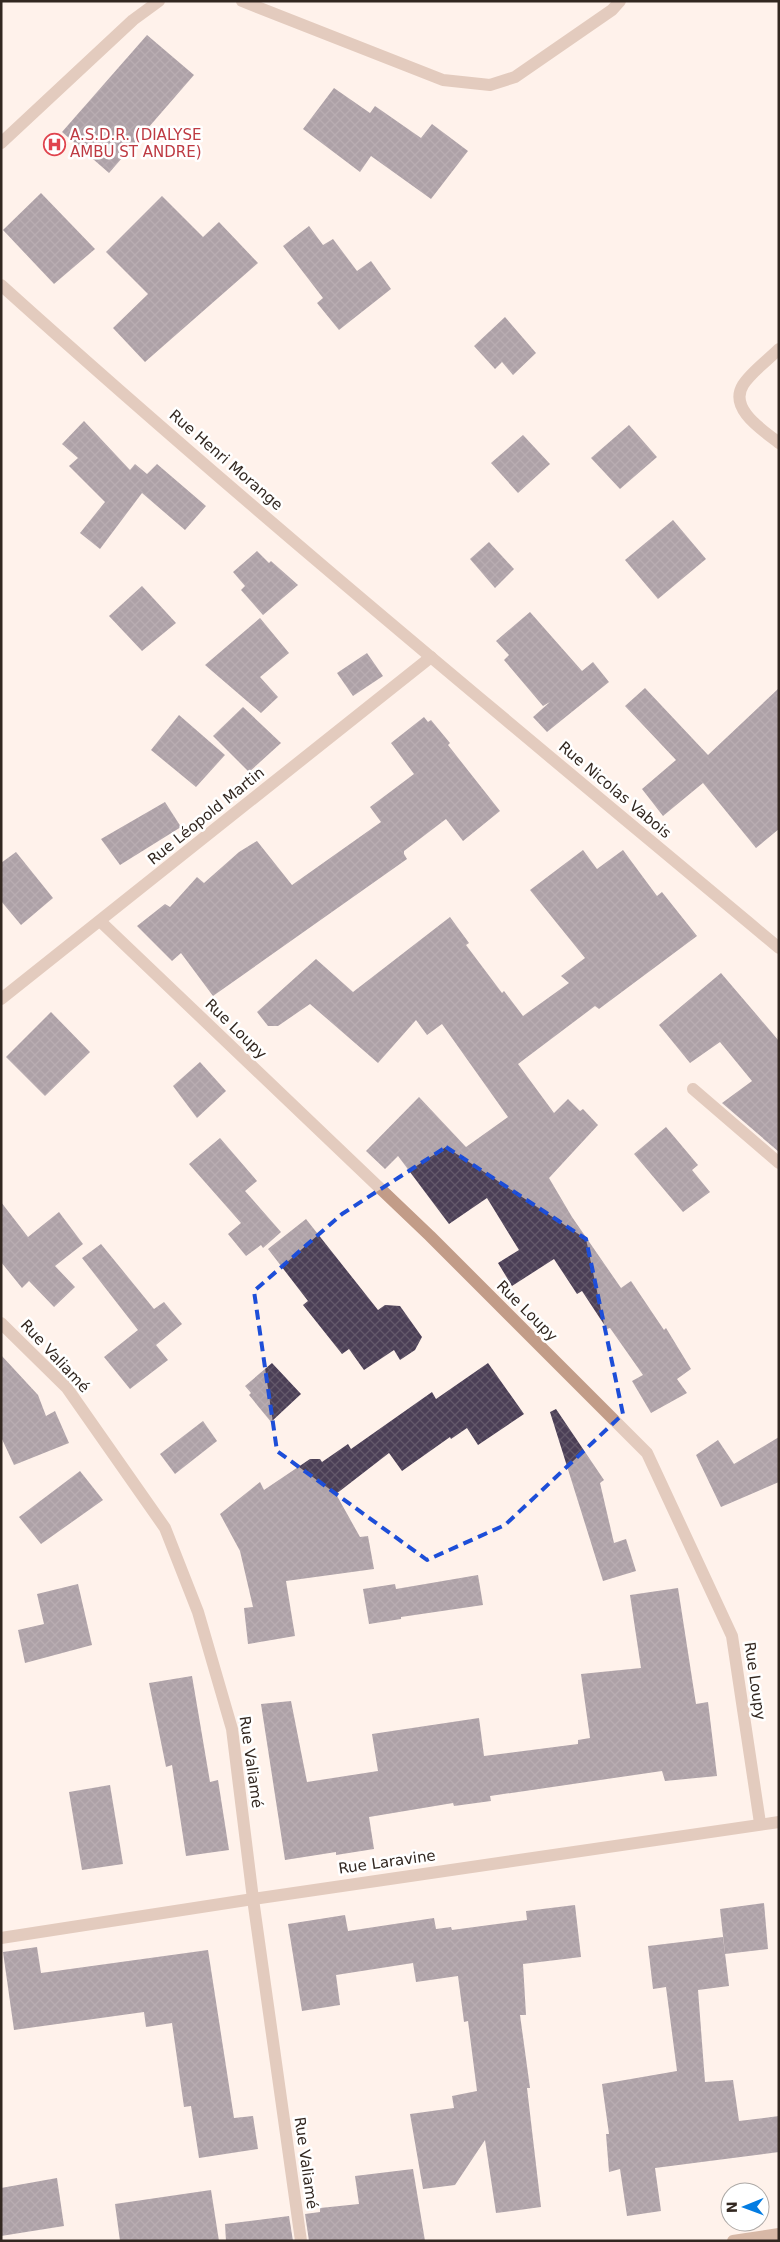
<svg xmlns="http://www.w3.org/2000/svg" width="780" height="2242" viewBox="0 0 780 2242" font-family="'DejaVu Sans',sans-serif">
<style>
.building{fill:url(#building-cross-hatch)}
.lines{fill:none;stroke-linecap:round;stroke-linejoin:round}
.lane{stroke:#c29c88;stroke-width:12}
.street{stroke:#c29c88;stroke-width:12}
.secondary{stroke:#a67152;stroke-width:12}
.marked{fill:none;stroke:#1d4ed8;stroke-width:4;stroke-dasharray:10 6;stroke-linejoin:round}
.labels{text-anchor:middle;stroke-width:5;stroke-linejoin:round;paint-order:stroke}
.health-label{font-size:15px;fill:#be3a42;stroke:#fff;text-anchor:start}
.street-label{font-size:15px;fill:#322720;stroke:#fff}
</style>
<defs>
<pattern id="building-cross-hatch" width="8" height="8" patternUnits="userSpaceOnUse" patternTransform="scale(1.25)"><rect width="8" height="8" fill="#4b3f56"/><path d="M0 0l8 8M0 8l8-8" fill="none" stroke="#63586a"/></pattern>
</defs>
<rect width="100%" height="100%" fill="#fff2eb"/>
<g class="building">
<polygon points="147,35 194,75 109,173 62,132"/>
<polygon points="334,88 370,113 375,106 421,138 432,124 468,151 431,199 371,156 360,172 303,129"/>
<polygon points="41,193 95,249 54,284 3,230"/>
<polygon points="162,196 203,237 219,222 258,263 145,362 113,328 148,294 106,252"/>
<polygon points="309,226 323,245 333,239 357,271 371,261 391,289 339,330 317,303 323,298 283,246"/>
<polygon points="505,317 536,353 513,375 502,362 495,369 474,346"/>
<polygon points="84,421 130,470 135,464 147,474 157,464 206,506 185,530 142,493 100,549 80,533 105,502 69,466 78,458 62,444"/>
<polygon points="629,425 657,457 620,489 591,458"/>
<polygon points="523,435 550,464 518,493 491,463"/>
<polygon points="673,520 706,559 658,599 625,560"/>
<polygon points="489,542 514,569 495,588 470,559"/>
<polygon points="257,551 269,563 271,561 298,585 263,615 241,590 245,586 233,572"/>
<polygon points="142,586 176,623 142,651 109,616"/>
<polygon points="530,612 582,671 593,662 609,682 547,732 533,717 550,702 543,706 504,660 509,655 496,641"/>
<polygon points="260,618 289,653 260,677 278,697 261,713 205,665"/>
<polygon points="367,653 383,676 353,696 337,673"/>
<polygon points="645,688 708,755 779,688 779,829 756,848 703,783 663,816 642,789 676,760 625,706"/>
<polygon points="243,707 281,743 249,772 213,736"/>
<polygon points="179,715 225,755 196,787 151,750"/>
<polygon points="424,717 428,722 431,720 450,743 448,745 500,811 463,841 446,819 404,851 404,854 407,859 213,996 181,953 172,961 137,926 165,904 170,907 197,877 204,883 239,852 257,841 292,885 381,822 370,807 414,774 391,743"/>
<polygon points="165,802 181,827 120,865 101,839"/>
<polygon points="583,850 597,869 623,850 657,896 662,892 697,936 599,1009 595,1006 518,1064 554,1113 568,1099 580,1111 583,1109 598,1125 549,1178 572,1217 621,1288 631,1281 664,1330 666,1328 691,1369 677,1379 687,1393 651,1413 632,1381 643,1375 610,1328 607,1329 582,1291 577,1294 554,1259 512,1286 498,1263 519,1250 487,1198 449,1224 398,1156 385,1169 366,1151 419,1097 466,1147 508,1117 442,1024 427,1035 416,1020 378,1063 310,1004 278,1026 268,1026 257,1012 316,959 353,992 450,917 469,943 466,945 502,993 504,991 523,1016 569,983 561,976 585,958 530,890"/>
<polygon points="16,852 53,898 21,925 1,901 1,863"/>
<polygon points="721,973 779,1041 779,1152 722,1103 752,1081 720,1042 690,1063 659,1025"/>
<polygon points="51,1012 90,1052 45,1096 6,1057"/>
<polygon points="200,1062 226,1091 197,1118 173,1086"/>
<polygon points="666,1127 698,1165 692,1170 710,1192 683,1212 634,1154"/>
<polygon points="220,1138 257,1181 245,1191 281,1232 263,1248 261,1245 246,1256 228,1234 241,1223 189,1164"/>
<polygon points="1,1202 28,1237 59,1212 83,1244 55,1266 75,1287 54,1307 29,1281 22,1288 1,1262"/>
<polygon points="306,1219 378,1310 385,1305 400,1306 422,1337 415,1350 400,1360 394,1350 364,1370 349,1349 342,1354 303,1305 308,1301 268,1249"/>
<polygon points="101,1244 154,1309 164,1302 182,1324 156,1345 168,1360 130,1389 104,1357 138,1330 82,1258"/>
<polygon points="1,1355 38,1395 46,1416 55,1411 69,1443 14,1465 1,1437"/>
<polygon points="272,1363 301,1394 271,1422 249,1395 251,1393 245,1386"/>
<polygon points="488,1363 524,1414 478,1445 467,1428 451,1439 450,1437 402,1471 389,1453 336,1494 360,1537 368,1536 374,1569 286,1581 295,1636 248,1644 244,1608 253,1607 240,1551 220,1514 260,1482 264,1490 310,1459 320,1459 322,1462 348,1444 351,1449 432,1392 436,1399"/>
<polygon points="556,1409 604,1480 600,1483 614,1543 626,1539 636,1571 603,1581 550,1412"/>
<polygon points="203,1421 217,1441 175,1474 160,1454"/>
<polygon points="779,1437 779,1482 721,1507 696,1455 718,1440 734,1464"/>
<polygon points="80,1471 103,1500 41,1544 19,1517"/>
<polygon points="478,1575 483,1605 401,1617 401,1619 369,1624 363,1589 395,1584 396,1589"/>
<polygon points="78,1584 92,1645 25,1663 18,1630 44,1624 37,1594"/>
<polygon points="678,1588 696,1704 708,1702 717,1776 665,1781 662,1771 490,1796 491,1801 454,1806 453,1803 369,1817 374,1849 336,1855 336,1852 285,1860 261,1704 291,1701 307,1782 378,1771 372,1734 479,1718 484,1756 578,1744 578,1740 590,1738 581,1674 641,1668 630,1595"/>
<polygon points="192,1676 210,1782 218,1780 229,1850 186,1856 172,1765 166,1767 149,1683"/>
<polygon points="110,1785 123,1864 82,1870 69,1792"/>
<polygon points="764,1903 768,1949 725,1954 720,1909"/>
<polygon points="575,1905 581,1957 523,1964 526,2015 520,2015 530,2088 527,2088 541,2207 496,2213 485,2140 455,2185 423,2189 410,2114 454,2108 452,2096 477,2091 468,2021 464,2022 458,1976 416,1982 413,1963 336,1975 340,2005 302,2011 288,1924 345,1915 348,1931 434,1918 436,1929 451,1927 452,1930 527,1920 526,1911"/>
<polygon points="723,1937 729,1986 698,1990 705,2082 733,2080 739,2121 779,2116 779,2152 655,2168 661,2211 627,2216 620,2169 609,2172 606,2134 609,2134 602,2084 677,2071 666,1987 653,1989 648,1946"/>
<polygon points="37,1947 41,1973 208,1950 234,2118 253,2116 258,2149 199,2158 191,2106 184,2107 172,2023 146,2027 144,2012 14,2030 3,1952"/>
<polygon points="413,2169 425,2241 309,2241 305,2214 320,2212 320,2208 359,2204 355,2176"/>
<polygon points="57,2178 64,2226 1,2236 1,2188"/>
<polygon points="211,2190 219,2241 120,2241 115,2204"/>
<polygon points="289,2216 293,2241 226,2241 225,2224"/>
</g>
<g class="lines">
<path class="lane" d="M779,349C769,359 750,373 743,385C728,409 764,431 779,443"/>
<g class="street">
<polyline points="242,1 443,80 490,85 515,77 612,10 620,1"/>
<polyline points="1,143 133,20 159,1"/>
<path d="M1,285C254,513 517,729 779,948"/>
<polyline points="101,922 430,1236 647,1453 732,1636 760,1823"/>
<polyline points="1,999 431,657"/>
<polyline points="693,1089 779,1163"/>
<polyline points="1,1323 67,1388 165,1528 198,1612 232,1729 253,1899 301,2241"/>
<polyline points="1,1938 253,1899 779,1822"/>
</g>
<polyline class="secondary" points="733,2241 779,2234"/>
</g>
<path d="M0 0H780V2242H0ZM446,1147L586,1239L623,1414L505,1525L427,1560L277,1451L254,1291L342,1214Z" fill="#fff2eb" fill-opacity=".55" fill-rule="evenodd"/>
<path class="marked" d="M446,1147L586,1239L623,1414L505,1525L427,1560L277,1451L254,1291L342,1214Z"/>
<defs>
<symbol id="hospital-ring" viewBox="-11 -11 22 22"><circle r="9.5" fill="#fff" stroke="#e0444e" stroke-width="1.5"/><path d="M-5-5h3v3.5h4V-5h3V5h-3V1.5h-4V5h-3Z" fill="#e0444e"/></symbol>
</defs>
<g fill-rule="evenodd">
<use href="#hospital-ring" x="42" y="132" width="25" height="25"/>
</g>
<g class="labels">
<g class="health-label">
<text x="70" y="140">A.S.D.R. (DIALYSE<tspan x="70" dy="17">AMBU ST ANDRE)</tspan></text>
</g>
<g class="street-label">
<text transform="translate(226 460) rotate(41)" y="5">Rue Henri Morange</text>
<text transform="translate(615 790) rotate(40)" y="5">Rue Nicolas Vabois</text>
<text transform="translate(206 816) rotate(-39)" y="5">Rue Léopold Martin</text>
<text transform="translate(236 1029) rotate(44)" y="5">Rue Loupy</text>
<text transform="translate(527 1311) rotate(45)" y="5">Rue Loupy</text>
<text transform="translate(55 1356) rotate(47)" y="5">Rue Valiamé</text>
<text transform="translate(755 1681) rotate(82)" y="5">Rue Loupy</text>
<text transform="translate(251 1762) rotate(82)" y="5">Rue Valiamé</text>
<text transform="translate(387 1862) rotate(-8)" y="5">Rue Laravine</text>
<text transform="translate(306 2163) rotate(82)" y="5">Rue Valiamé</text>
</g>
</g>
<rect width="780" height="2242" fill="none" stroke="#322720" stroke-width="5"/>
<g transform="translate(745 2207) rotate(269)"><circle r="24" fill="#ffffff" stroke="#ada9a6"/>
<path d="M0-4L9 19L0 12L-9 19Z" fill="#037ce2"/>
<text y="-8" font-size="14" font-weight="bold" text-anchor="middle" fill="#322720">N</text>
</g>
</svg>
